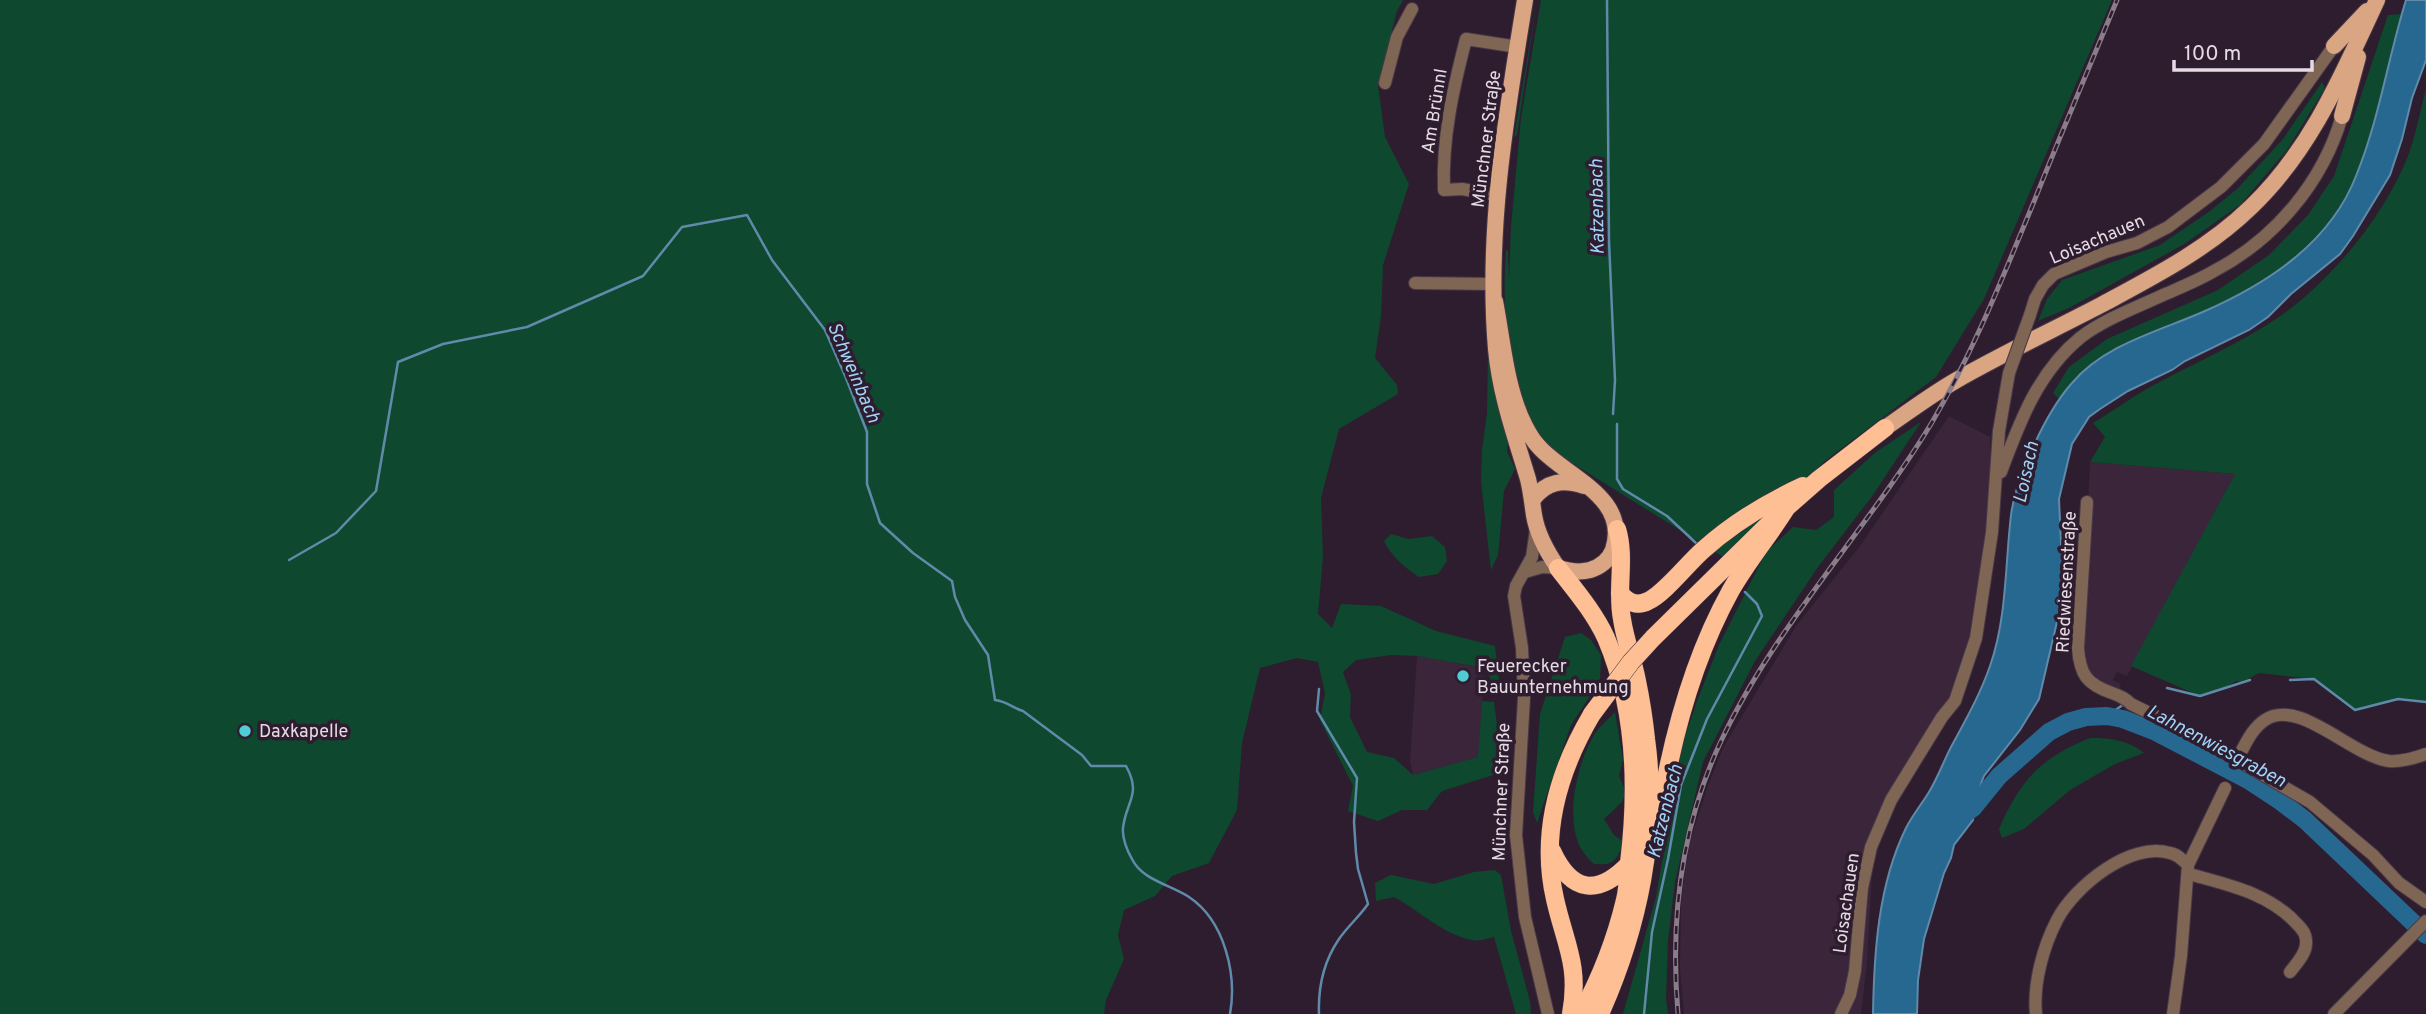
<svg xmlns="http://www.w3.org/2000/svg" width="2426" height="1014" viewBox="0 0 2426 1014" font-family="Overpass,sans-serif">
<style>
.built{fill:#3a253a}
.green{fill:#0e482f}
.water{fill:#276891;stroke:#608aaa;stroke-width:2}
.lines{fill:none;stroke-linecap:round;stroke-linejoin:round}
.stream{stroke:#608aaa;stroke-width:2.5}
.river{stroke:#276891;stroke-width:18}
.minor-casing{stroke:#483848;stroke-width:14}
.major-casing{stroke:#483848;stroke-width:18}
.highway-casing{stroke:#483848;stroke-width:19}
.minor{stroke:#7e6554;stroke-width:12}
.major{stroke:#daa582;stroke-width:16}
.highway{stroke:#febf94;stroke-width:18}
.rail-casing{stroke:#8a7c89;stroke-width:5}
.rail{stroke:#2e1d2e;stroke-width:2.5;stroke-dasharray:8;stroke-linecap:butt}
.minor-bridge-casing{stroke:#483848;stroke-width:14;stroke-linecap:butt}
.highway-bridge-casing{stroke:#483848;stroke-width:19;stroke-linecap:butt}
.minor-bridge{stroke:#7e6554;stroke-width:12}
.highway-bridge{stroke:#febf94;stroke-width:18}
.poi-dot{fill:#51ccd4;stroke:#2e1d2e;stroke-width:2.5}
.labels{text-anchor:middle;stroke-width:7;stroke-linejoin:round;paint-order:stroke}
.street-label{font-size:18px;fill:#e6dbe5;stroke:#2e1d2e}
.poi-label{font-size:18px;fill:#e6dbe5;stroke:#2e1d2e;text-anchor:start}
.water-label{font-size:19px;font-style:italic;fill:#a1d3f8;stroke:#2e1d2e}
</style>
<rect width="100%" height="100%" fill="#2e1d2e"/>
<g class="built">
<polygon points="1949,416 1990,437 1991,467 1997,496 1958,702 1897,796 1873,854 1867,963 1861,1014 1684,1014 1680,968 1681,900 1689,845 1708,785 1724,746 1796,626 1860,546"/>
<polygon points="2090,462 2235,474 2127,676 2117,672 2113,680 2121,684 2117,694 2086,676 2081,647"/>
<polygon points="1417,656 1484,668 1479,757 1413,775 1410,761"/>
</g>
<g class="green">
<polygon points="0,0 1403,0 1397,11 1378,85 1385,137 1409,184 1383,265 1381,316 1375,358 1397,385 1398,394 1339,429 1321,498 1323,557 1318,614 1332,628 1341,604 1381,606 1436,631 1495,646 1499,680 1491,680 1484,668 1417,656 1391,655 1356,660 1343,672 1351,695 1350,717 1367,752 1394,758 1413,775 1478,757 1482,701 1494,702 1503,772 1442,791 1427,810 1402,810 1378,821 1348,811 1353,786 1320,720 1325,693 1318,662 1297,658 1260,668 1242,743 1237,810 1209,863 1172,876 1155,896 1124,910 1118,935 1124,959 1106,1000 1104,1014 0,1014"/>
<polygon points="1537,0 1517,135 1514,137"/>
<path d="M1541,0H2112L1984,299L1936,377L1825,461L1782,502L1736,565L1551,450C1504,415 1502,301 1506,250L1508,251L1509,280L1511,226L1521,118Z"/>
<path d="M2402,14C2386,69 2378,127 2356,179C2324,251 2257,289 2188,319C2138,341 2092,352 2060,400L2053,393L2069,367L2107,339L2218,290L2269,255L2308,215L2334,176L2388,15Z"/>
<polygon points="2322,82 2325,88 2287,150 2241,204 2186,243 2069,308 2038,321 2047,299 2062,280 2160,245 2210,211 2237,189 2283,139"/>
<path d="M2426,89V701L2397,698L2355,710L2314,679L2259,673L2242,682L2236,681L2221,690L2200,696L2131,666L2235,474L2090,462L2105,437L2093,423C2113,411 2132,397 2152,386C2194,363 2239,344 2279,317C2331,281 2385,215 2408,156C2416,135 2420,111 2426,89Z"/>
<polygon points="1488,349 1508,438 1507,451 1515,469 1504,491 1498,555 1491,570 1481,482 1482,450 1487,413"/>
<polygon points="1921,422 1873,495 1818,567 1755,661 1703,762 1675,882 1668,941 1666,999 1668,1014 1623,1014 1656,897 1681,748 1697,701 1719,645 1766,552 1793,527 1816,530 1834,517 1834,490 1876,452"/>
<path d="M1391,534L1409,539L1432,536L1445,547L1447,561L1438,574L1419,577C1404,567 1392,557 1384,541Z"/>
<polygon points="1581,633 1591,640 1601,655 1600,681 1571,725 1537,823 1533,812 1540,714 1565,637"/>
<path d="M1615,712L1623,760L1619,776L1626,792L1622,802L1604,819L1614,835L1624,842C1616,860 1615,866 1594,864C1587,857 1581,851 1578,842C1566,812 1578,759 1596,732C1601,725 1609,719 1615,712Z"/>
<path d="M2090,738C2110,738 2128,740 2144,753L2115,764L2070,790L2024,829L2002,838L1999,829C2020,781 2040,758 2090,738Z"/>
<path d="M1495,870L1501,875L1511,931L1530,1001L1531,1014H1516L1494,937C1488,938 1479,942 1472,940C1442,934 1420,911 1394,897L1376,901L1375,883L1391,875L1434,884L1474,872Z"/>
</g>
<path class="water" d="M2406,0H2426V60L2412,98L2402,139L2390,175L2353,236L2340,254L2291,294L2268,317L2249,330L2185,361L2172,370L2128,391L2100,409L2089,417L2072,444L2059,499L2062,565L2060,609L2039,699L2020,730L1984,776L1975,799L1973,820L1954,845L1951,858L1944,873L1924,939L1918,980L1917,1014H1873C1874,953 1878,885 1906,828C1912,816 1921,805 1929,792C1937,779 1943,763 1950,749C1965,721 1980,695 1990,666C2007,618 2005,565 2011,515C2016,477 2046,412 2072,383C2105,344 2160,331 2205,311C2268,283 2330,243 2356,176C2379,120 2388,58 2406,0Z"/>
<g class="lines">
<g class="stream">
<polyline points="1607,0 1609,241 1615,380 1613,414"/>
<polyline points="1617,424 1617,479 1623,489 1667,516 1696,543"/>
<path d="M289,560L336,533L376,491L398,362L443,344L527,327L643,276L682,227L747,215L772,260L825,330L846,378L867,432V484L880,523L913,553L952,581L955,597L965,620L988,655L995,700C1009,702 1012,708 1023,711L1082,755L1091,766H1126C1142,795 1126,801 1123,828C1122,837 1127,851 1132,859C1142,880 1171,885 1189,897C1225,921 1237,975 1230,1014"/>
<polyline points="2290,680 2314,679 2355,710 2398,699 2426,702"/>
<polyline points="2167,688 2200,696 2250,680"/>
<polyline points="2107,716 2124,704"/>
<path d="M1319,1014C1318,988 1324,961 1339,939C1348,926 1359,917 1368,904L1358,869L1356,853L1354,822L1357,778L1317,711L1319,689"/>
<polyline points="1644,1014 1652,932 1668,859 1681,785 1707,719 1762,616 1757,604 1745,592"/>
</g>
<polyline class="river" points="1954,821 1973,808 1999,776 2049,732 2068,722 2086,717 2107,716 2123,719 2154,731 2248,780 2280,801 2305,820 2426,935"/>
<defs>
<g id="minor">
<polyline points="1385,83 1397,37 1412,9"/>
<path d="M1496,195L1462,189L1444,190C1442,138 1453,89 1466,39L1518,47"/>
<polyline points="1415,283 1494,284"/>
<polyline points="2030,315 2035,299 2043,285 2054,274 2106,252 2137,243 2168,227 2221,187 2264,144 2334,46"/>
<path d="M2001,472C2020,421 2038,372 2081,337C2105,319 2135,308 2161,296C2179,288 2197,281 2214,271C2275,239 2323,182 2342,116"/>
<path d="M2087,502L2078,648C2080,674 2086,684 2112,693C2120,696 2125,698 2131,704L2192,734L2310,802L2373,855L2399,883L2426,902"/>
<polyline points="1536,529 1532,557 1516,586 1514,596 1522,648 1524,698 1516,835 1525,917 1548,1014"/>
<polyline points="1525,572 1542,567 1558,568"/>
<path d="M2237,759C2245,746 2251,729 2265,720C2299,697 2351,756 2389,761C2401,762 2415,758 2426,754"/>
<path d="M2189,874C2228,885 2269,893 2297,924C2303,930 2307,935 2306,944C2306,954 2296,964 2290,972"/>
<polyline points="1841,1014 1850,995 1855,971 1862,888 1871,847 1891,800 1942,717 1955,701 1976,638 1992,532 1999,431 2009,373"/>
<path d="M2036,1014C2033,984 2043,947 2057,920C2074,887 2130,841 2170,853C2177,854 2183,860 2188,865"/>
<polyline points="2173,1014 2181,956 2188,865 2225,788"/>
<polyline points="2334,1014 2426,921"/>
</g>
<g id="major">
<polyline points="2334,46 2367,11"/>
<polyline points="2342,116 2358,57"/>
<path d="M1495,301C1503,342 1506,389 1525,426C1529,434 1534,442 1540,448C1568,478 1630,498 1613,550C1609,560 1600,567 1590,570C1579,573 1568,571 1558,568C1547,552 1537,534 1534,515C1532,502 1531,491 1528,479C1515,436 1500,394 1496,349C1486,231 1506,116 1525,0"/>
<path d="M1885,428C1908,412 1931,395 1955,381C2002,354 2053,330 2101,305C2153,277 2208,249 2251,207C2311,150 2343,73 2377,0"/>
<path d="M1533,499C1547,481 1563,479 1584,486"/>
</g>
<g id="highway">
<path d="M1558,568C1575,590 1594,612 1606,638C1636,708 1638,789 1629,863C1628,875 1628,888 1625,900C1616,938 1600,979 1581,1014"/>
<path d="M1620,593C1627,602 1637,607 1648,601C1664,594 1688,563 1703,550C1732,524 1768,502 1803,486"/>
<polyline points="1653,638 1778,515 1819,479 1885,428"/>
<path d="M1657,831C1669,748 1690,664 1731,590C1747,562 1768,537 1785,510"/>
<path d="M1552,851C1571,892 1597,897 1629,864"/>
<path d="M1571,1014C1580,965 1565,944 1555,899C1540,834 1559,770 1592,714"/>
<path d="M1600,1014C1638,929 1659,833 1646,739C1644,720 1641,700 1637,681C1633,660 1625,640 1622,619C1616,590 1626,558 1617,529"/>
</g>
</defs>
<use href="#minor" class="minor-casing"/>
<use href="#major" class="major-casing"/>
<use href="#highway" class="highway-casing"/>
<use href="#minor" class="minor"/>
<use href="#major" class="major"/>
<use href="#highway" class="highway"/>
<defs>
<path id="rail" d="M1678,1014C1670,920 1681,825 1722,739C1776,625 1866,531 1931,424C1973,353 2002,279 2033,204C2060,136 2089,68 2117,0"/>
</defs>
<use href="#rail" class="rail-casing"/>
<use href="#rail" class="rail"/>
<defs>
<polyline id="minor-bridge" points="2009,373 2030,315"/>
<polyline id="highway-bridge" points="1592,714 1631,662 1653,638"/>
</defs>
<use href="#minor-bridge" class="minor-bridge-casing"/>
<use href="#highway-bridge" class="highway-bridge-casing"/>
<use href="#minor-bridge" class="minor-bridge"/>
<use href="#highway-bridge" class="highway-bridge"/>
</g>
<g class="poi-dot">
<circle cx="1463" cy="676" r="7"/>
<circle cx="245" cy="731" r="7"/>
</g>
<g class="labels">
<g class="street-label">
<text transform="translate(1434 111) rotate(-81)" y="6">Am Brünnl</text>
<text transform="translate(1486 139) rotate(-83)" y="6">Münchner Straße</text>
<text transform="translate(2097 239) rotate(-23)" y="6">Loisachauen</text>
<text transform="translate(2066 582) rotate(-87)" y="6">Riedwiesenstraße</text>
<text transform="translate(1501 792) rotate(-88)" y="6">Münchner Straße</text>
<text transform="translate(1846 903) rotate(-82)" y="6">Loisachauen</text>
</g>
<g class="poi-label">
<text x="1477" y="672">Feuerecker<tspan x="1477" dy="21">Bauunternehmung</tspan></text>
<text x="259" y="737">Daxkapelle</text>
</g>
<g class="water-label">
<text transform="translate(1596 207) rotate(-91)" y="7">Katzenbach</text>
<text transform="translate(855 372) rotate(67)" y="7">Schweinbach</text>
<text transform="translate(2025 472) rotate(-78)" y="7">Loisach</text>
<text transform="translate(2217 745) rotate(28)" y="7">Lahnenwiesgraben</text>
<text transform="translate(1664 811) rotate(-76)" y="7">Katzenbach</text>
</g>
</g>
<path d="M2174 60v10h138v-10" fill="none" stroke="#e6dbe5" stroke-width="3.5"/>
<text x="2184" y="60" font-size="21" fill="#e6dbe5" stroke="#2e1d2e" stroke-width="5" paint-order="stroke">100 m</text>
</svg>
